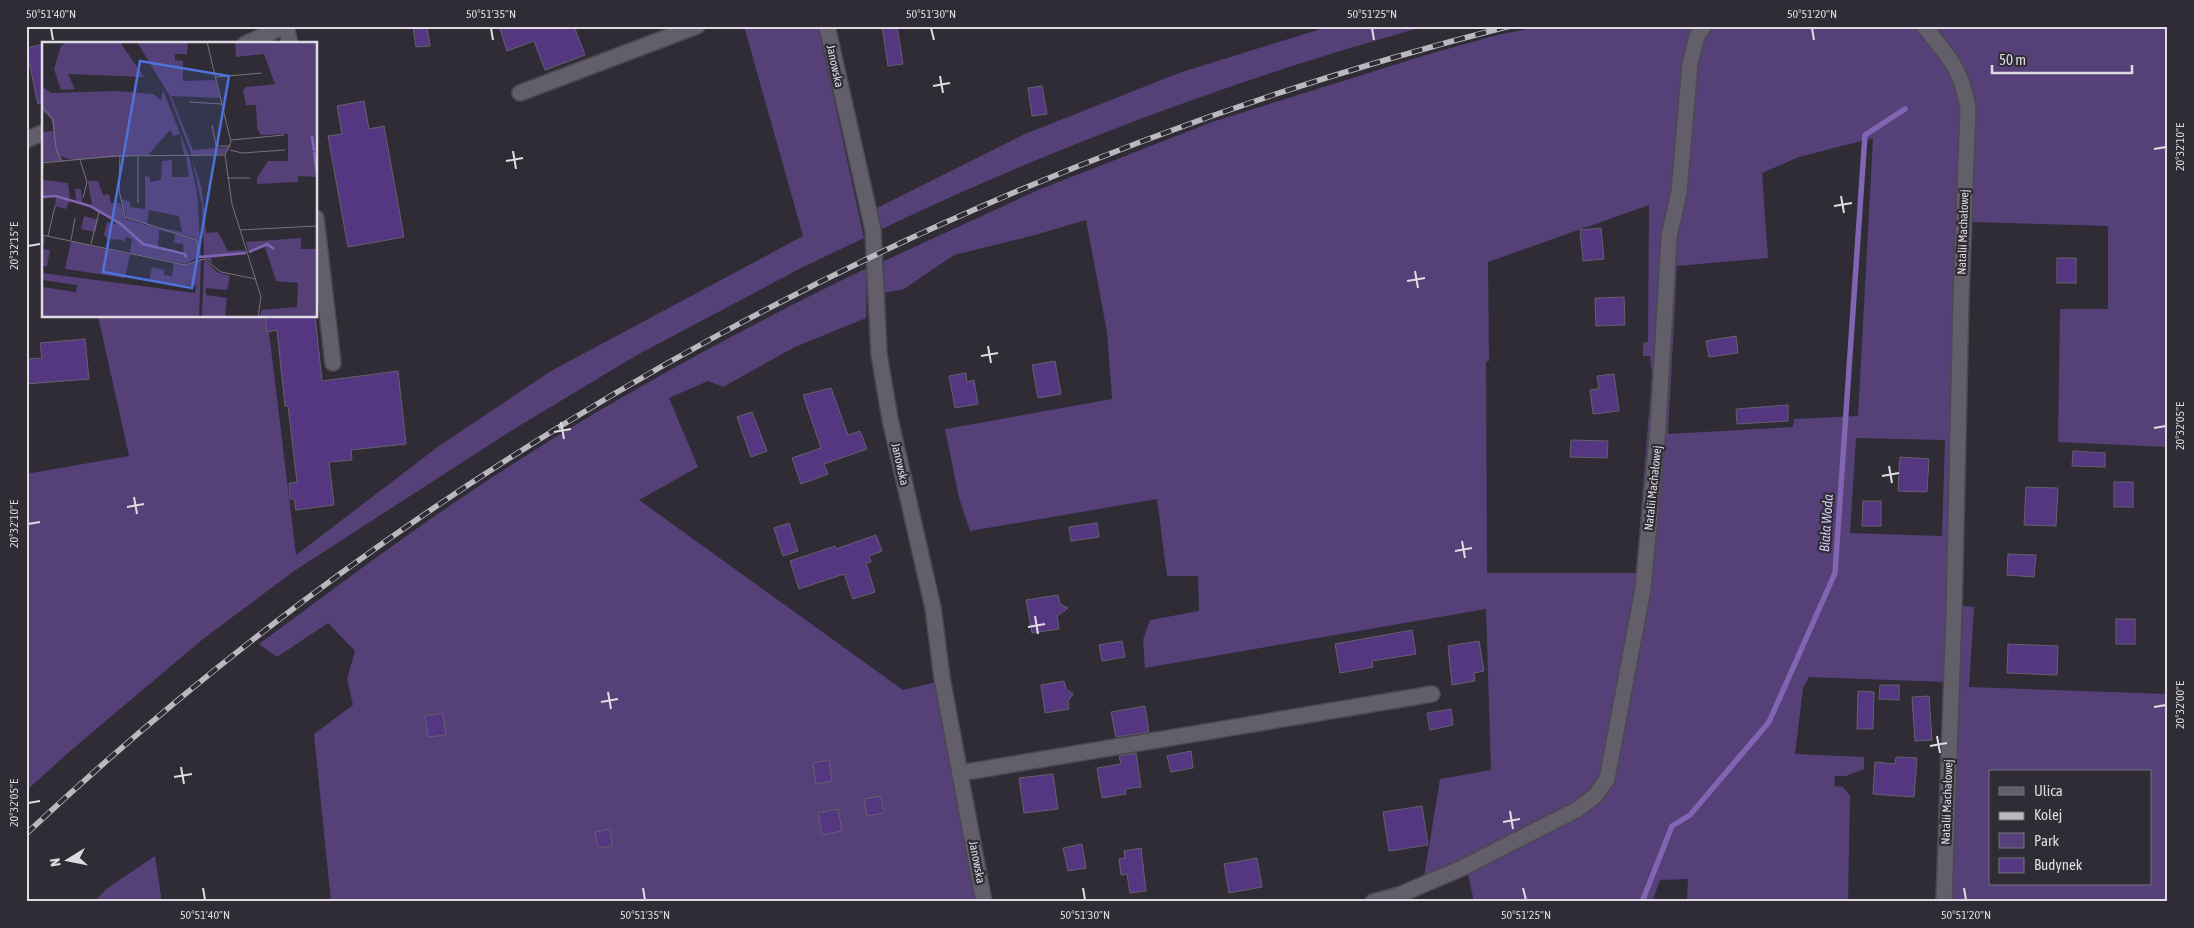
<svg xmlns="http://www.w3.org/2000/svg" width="2194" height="928" viewBox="0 0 2194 928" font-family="'Asap Condensed',sans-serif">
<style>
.green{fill:#554078;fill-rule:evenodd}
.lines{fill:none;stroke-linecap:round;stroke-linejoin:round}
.stream{stroke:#8164b2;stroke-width:5.5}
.building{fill:#553781;stroke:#64606c}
.minor-casing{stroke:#4b4850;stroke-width:18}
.minor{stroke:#625e6a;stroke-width:15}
.rail-casing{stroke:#bbb9c0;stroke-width:5.5}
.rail{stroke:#2f2c36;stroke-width:4;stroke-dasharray:11;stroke-linecap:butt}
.ticks{fill:none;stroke:#dedce2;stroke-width:2}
.labels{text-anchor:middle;stroke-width:4.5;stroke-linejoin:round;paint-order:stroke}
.street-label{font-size:12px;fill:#dedce2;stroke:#2f2c36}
.water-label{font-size:14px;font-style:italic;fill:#d5c8f3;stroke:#2f2c36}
.inset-river{fill:none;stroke:#8164b2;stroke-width:2.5}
.inset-road{fill:none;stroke:#75727b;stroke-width:1}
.view{fill:#4d72da;fill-opacity:0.15;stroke:#4d72da;stroke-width:2.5}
.inset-edge{fill:none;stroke:#dedce2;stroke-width:2.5}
.neatline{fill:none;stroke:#dedce2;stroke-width:2}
.ticks-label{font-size:12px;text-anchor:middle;fill:#dedce2}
</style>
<rect width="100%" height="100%" fill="#2f2c36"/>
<g class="green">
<polygon points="744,26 818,26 864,238 801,268 637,355 514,429 294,571 203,639 69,752 26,791 26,474 129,456 98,316 267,316 296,555 439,446 551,371 803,236"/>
<path d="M1330,26H1426C1239,78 1057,145 882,229L877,208L1025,134L1179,73Z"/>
<path d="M1542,26H1696L1673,192L1664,223L1657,364L1638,589L1603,778C1582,804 1554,816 1525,831C1492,847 1458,862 1424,877L1440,779L1491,770L1486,609L1145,668L1143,640L1150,620L1199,611L1198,576H1167L1157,499L970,531L959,498L945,429L1112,399L1107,332L1086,220L1035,235L954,255L904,289L884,293V261L1038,190L1212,122L1426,55L1497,35ZM1649,205L1648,342L1643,343V356H1650L1652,376L1636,573H1487L1486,362L1489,361L1488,262Z"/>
<path d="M1716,26H1913L1951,72L1963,107L1946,682L1809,677L1803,688L1795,754L1864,757V769L1846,776H1835L1834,786L1843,787L1850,796L1848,902H1687L1688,879L1660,880L1652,902H1474L1468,874L1582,813L1616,757L1695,68L1701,38ZM1873,138L1858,416L1794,419L1793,427L1668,434L1677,266L1768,258L1762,173L1799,157ZM1856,438L1945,440L1942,536L1850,533Z"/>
<path d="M1933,26H2168V447L2058,442L2060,309H2108V226L1970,222L1974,102C1970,71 1953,50 1933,26Z"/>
<path d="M867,268L866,318L795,347L723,387L708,381L669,398L698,467L639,500L903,690L936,682L976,902H331L314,734L353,705L347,679L355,651L328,623L277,657L259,644C331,591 402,537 476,488C599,406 734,332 867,268Z"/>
<path d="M1963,606L1974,607L1969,687L2168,694V902H1950ZM1990,772H2150V884H1990Z"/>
<polygon points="155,856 162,902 94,902 106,889"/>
</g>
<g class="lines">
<polyline class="stream" points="1642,902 1672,826 1690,815 1769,722 1835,573 1865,135 1905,109"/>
</g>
<g class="building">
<polygon points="413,26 427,26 430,46 416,47"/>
<polygon points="499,26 574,26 585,55 545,70 534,41 507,51"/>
<polygon points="882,26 897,26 903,64 888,66"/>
<polygon points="44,44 44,103 38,104 26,48"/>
<polygon points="1042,86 1047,114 1032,116 1028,88"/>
<polygon points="364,101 369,129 384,126 404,237 348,247 328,136 342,134 337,106"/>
<polygon points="1601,228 1604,259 1583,261 1580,230"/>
<rect x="2057" y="258" width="19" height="25"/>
<polygon points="1624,297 1625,325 1596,326 1595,298"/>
<polygon points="265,316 315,316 322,381 398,371 406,444 351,450 352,460 329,462 334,505 296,510 294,499 290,499 289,483 297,482 288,406 285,406 277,330 267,332"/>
<polygon points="1736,336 1738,353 1709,357 1706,341"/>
<polygon points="85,339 89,379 26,384 26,359 42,358 40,343"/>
<polygon points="1055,361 1061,394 1038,398 1032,365"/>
<polygon points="966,373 967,382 974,380 978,404 955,408 949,376"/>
<polygon points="1614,374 1619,411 1593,414 1590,390 1599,389 1597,376"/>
<polygon points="831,388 848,435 860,431 867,449 824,464 828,474 801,484 792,458 821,448 803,395"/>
<polygon points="1788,405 1788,421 1737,424 1736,409"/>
<polygon points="752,412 767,451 751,457 737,417"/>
<polygon points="1571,440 1608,441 1607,458 1570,457"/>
<polygon points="2073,451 2105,453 2105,467 2072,466"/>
<polygon points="1900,457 1929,459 1927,492 1898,491"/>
<rect x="2114" y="482" width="19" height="25"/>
<polygon points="2026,487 2058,488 2056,526 2024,525"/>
<polygon points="1863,501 1881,501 1881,526 1862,526"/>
<polygon points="789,523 798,551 783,556 774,528"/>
<polygon points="1097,523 1099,537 1071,541 1069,527"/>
<polygon points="876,535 882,551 869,556 871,562 866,563 875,592 853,599 844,574 799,589 790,561 835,546 836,549"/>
<polygon points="2008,554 2036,555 2034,577 2007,575"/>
<polygon points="1058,595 1060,604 1068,608 1057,616 1059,629 1032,633 1026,600"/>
<rect x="2116" y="619" width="19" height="25"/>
<polygon points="1412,630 1416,654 1372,661 1373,667 1340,673 1335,644"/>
<polygon points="1122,641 1125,657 1102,661 1099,645"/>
<polygon points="1479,641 1484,671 1474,673 1475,681 1452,685 1448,646"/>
<polygon points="2008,644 2058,646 2057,675 2007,673"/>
<polygon points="1064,681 1066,689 1073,694 1068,701 1069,709 1045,713 1041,685"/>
<polygon points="1880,685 1899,685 1899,700 1879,699"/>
<polygon points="1858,691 1874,692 1873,729 1857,729"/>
<polygon points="1929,696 1932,740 1915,741 1912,697"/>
<polygon points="1145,706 1149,732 1116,737 1111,712"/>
<polygon points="1451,709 1453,725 1430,730 1427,713"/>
<polygon points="443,713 446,735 428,737 425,716"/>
<polygon points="1191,751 1193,768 1171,772 1167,756"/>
<polygon points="1136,753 1141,787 1125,789 1126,794 1102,798 1097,768 1121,764 1119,756"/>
<polygon points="1896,757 1917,758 1914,797 1873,794 1875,762 1895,764"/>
<polygon points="829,760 832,781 816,784 813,763"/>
<polygon points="1053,774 1058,809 1024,813 1019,778"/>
<polygon points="881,796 884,813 867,816 864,799"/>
<polygon points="1422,806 1428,845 1389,851 1383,812"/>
<polygon points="838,809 842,831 822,835 818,813"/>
<polygon points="610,829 612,846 598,848 595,832"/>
<polygon points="1082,844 1086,868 1068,871 1063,848"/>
<polygon points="1141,848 1146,891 1130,893 1127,874 1121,875 1119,859 1125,858 1124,851"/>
<polygon points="1257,858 1262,887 1229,893 1224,864"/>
</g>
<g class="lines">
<defs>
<g id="minor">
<polyline points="286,26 290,44"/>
<polyline points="827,26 873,230 879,354 890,419 933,608 942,678 984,902"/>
<path d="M1924,26C1948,56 1962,69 1968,109L1961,296L1954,613L1944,902"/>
<polyline points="245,44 285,26"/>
<polyline points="520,93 697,26"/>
<polyline points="26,140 44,132"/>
<polyline points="316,218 333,363"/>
<polyline points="960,773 1432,694"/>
<polyline points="1373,902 1399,895 1462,868 1578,809 1595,796 1607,779 1643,589 1658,428 1669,237 1679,192 1690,64 1697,36 1704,26"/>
</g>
</defs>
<use href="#minor" class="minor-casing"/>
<use href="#minor" class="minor"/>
<defs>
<path id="rail" d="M26,834C443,443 956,166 1510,26"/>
</defs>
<use href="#rail" class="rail-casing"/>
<use href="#rail" class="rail"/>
</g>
<path class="ticks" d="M51,28L53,40M491,28L493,40M931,28L934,40M1372,28L1374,40M1812,28L1814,40M940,76L943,93M933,86L950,83M2154,149L2166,147M513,151L516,169M506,161L523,158M1841,196L1844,213M1834,206L1852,203M28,246L40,244M1415,271L1418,288M1407,281L1425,278M988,346L991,363M981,356L998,353M561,422L564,439M2154,428L2166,426M554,432L571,429M1889,466L1892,483M1882,476L1899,473M134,497L137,514M127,507L144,504M28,524L40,522M1462,541L1465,558M1455,551L1472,548M1035,616L1038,634M1028,627L1045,624M608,692L611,709M601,702L618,699M2154,707L2166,705M1937,736L1940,753M1930,746L1947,743M181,767L184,784M174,777L192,774M28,803L40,801M1510,811L1513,829M1503,822L1520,819M203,888L205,900M643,888L645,900M1083,888L1085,900M1523,888L1526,900M1964,888L1966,900"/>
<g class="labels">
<g class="street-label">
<text transform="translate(835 66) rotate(78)" y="4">Janowska</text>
<text transform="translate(1963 232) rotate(-88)" y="4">Natalii Machałowej</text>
<text transform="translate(900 464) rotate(77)" y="4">Janowska</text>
<text transform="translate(1653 488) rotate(-84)" y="4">Natalii Machałowej</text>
<text transform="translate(1947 802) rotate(-88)" y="4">Natalii Machałowej</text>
<text transform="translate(977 862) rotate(79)" y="4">Janowska</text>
</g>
<g class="water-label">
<text transform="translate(1826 523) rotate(-86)" y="5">Biała Woda</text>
</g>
</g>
<g transform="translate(42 42)">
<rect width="275" height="275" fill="#2f2c36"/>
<path d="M25,0H78L102,35L26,32L33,47L19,48L12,27L19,4ZM95,0H146L145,12H133V18L141,19V39L173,38L178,56L129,54L151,108L188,105L183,112L150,114L127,53ZM193,0H275V135L256,134V140L215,142V136L226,119H246V92L219,93L215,86L214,63H204L201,48L204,45L233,42L222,12L194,15ZM0,44L9,51L74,49L111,52L119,58L121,48L147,114L142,113L138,92L131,94L128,88L106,113L30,118L18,114L20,119L0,120V90L11,89V84L9,77L0,68ZM144,115H147L155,149L159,216L156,214V197L85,176L79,157L88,160V165L103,167V134L108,135V140L119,138L120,119L130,118V135H147ZM107,168L137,174L140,190L105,183ZM150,116L160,147L164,191L176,190L186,209L203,208L205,212L169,216L170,221L162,216L160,164ZM1,138L26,141L28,158L34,159L33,147H39L40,161L50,164L46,139H56L61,153L67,152L69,161H78L84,177L155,198V216L144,222L88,211L90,197L84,195L83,201L81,198L65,197L62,192L65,180L74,182V180L44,163L27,159L24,167L13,164L14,155H0ZM117,188L133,192L132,201L141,202L142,213L116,207ZM42,174L56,178L53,190L39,187ZM0,193L3,195L1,207L8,208L5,224H0ZM259,196V207H275V275H217L220,268L255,265L256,241L234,239L223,205L207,211L204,200ZM29,199L95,214L88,213L83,236L23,227ZM159,217L157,275H0V245L34,250L35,243L0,238V231L153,251L154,244L107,239L110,225L123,228L122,233L130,234L132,221L146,223ZM162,218L175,230L188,234L185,248L164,246V253L185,256L183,275H160Z" fill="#554078" fill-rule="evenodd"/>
<path class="inset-river" d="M270,94L272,109M272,110L275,132M0,155L14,154L48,164L79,182L101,202L143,212L144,216M207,210L225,202L232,207M157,215L204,211"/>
<path class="inset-road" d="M165,0L189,100L183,113M174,35L220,31M147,60L180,62M0,64L11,77L14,106L20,120M170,83L174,104H189M189,98L242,93M188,108L200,111L243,108M183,113L190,162L219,255L216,275M78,114L77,148L83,175L155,198L156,217M38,118L45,140L41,156M0,121L72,114L183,113M185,136H208M0,142L1,121M96,161V114M198,188L275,184M0,193L143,223L162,217L179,230L214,237M6,194L13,164M29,198L33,176M49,202L57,170"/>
<path class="view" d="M98,19L187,34L150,246L61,230Z"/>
<rect width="275" height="275" class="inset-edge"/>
</g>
<rect width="2194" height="928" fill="none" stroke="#2f2c36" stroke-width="55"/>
<rect x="1989" y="770" width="162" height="115" fill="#2f2c36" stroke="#75727b"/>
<rect x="1999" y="787" width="25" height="8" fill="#625e6a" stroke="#75727b"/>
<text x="2034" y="796" font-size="15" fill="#dedce2">Ulica</text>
<rect x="1999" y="812" width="25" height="8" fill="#bbb9c0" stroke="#75727b"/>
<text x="2034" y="820" font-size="15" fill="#dedce2">Kolej</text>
<rect x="1999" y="833" width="25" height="15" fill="#554078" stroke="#75727b"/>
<text x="2034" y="846" font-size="15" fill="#dedce2">Park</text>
<rect x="1999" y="858" width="25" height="15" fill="#553781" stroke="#75727b"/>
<text x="2034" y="870" font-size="15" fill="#dedce2">Budynek</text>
<g transform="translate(68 860) rotate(260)" stroke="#2f2c36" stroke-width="4" paint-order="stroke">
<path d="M0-4L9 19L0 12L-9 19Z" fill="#dedce2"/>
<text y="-8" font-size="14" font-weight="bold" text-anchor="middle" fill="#dedce2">N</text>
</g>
<path d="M1992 65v8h140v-8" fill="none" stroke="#dedce2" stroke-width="2.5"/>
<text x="1999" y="65" font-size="15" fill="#dedce2" stroke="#2f2c36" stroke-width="4" paint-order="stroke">50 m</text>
<rect x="28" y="28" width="2138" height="872" class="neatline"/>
<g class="ticks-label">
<text x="51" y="18">50°51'40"N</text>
<text x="491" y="18">50°51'35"N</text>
<text x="931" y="18">50°51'30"N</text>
<text x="1372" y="18">50°51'25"N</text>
<text x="1812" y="18">50°51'20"N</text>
<text transform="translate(2180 147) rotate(-90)" y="4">20°32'10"E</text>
<text transform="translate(14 246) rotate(-90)" y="4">20°32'15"E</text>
<text transform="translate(2180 426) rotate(-90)" y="4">20°32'05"E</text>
<text transform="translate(14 524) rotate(-90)" y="4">20°32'10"E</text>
<text transform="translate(2180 705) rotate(-90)" y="4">20°32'00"E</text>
<text transform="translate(14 803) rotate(-90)" y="4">20°32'05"E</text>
<text x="205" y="919">50°51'40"N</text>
<text x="645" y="919">50°51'35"N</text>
<text x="1085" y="919">50°51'30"N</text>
<text x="1526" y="919">50°51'25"N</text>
<text x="1966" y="919">50°51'20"N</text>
</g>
</svg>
